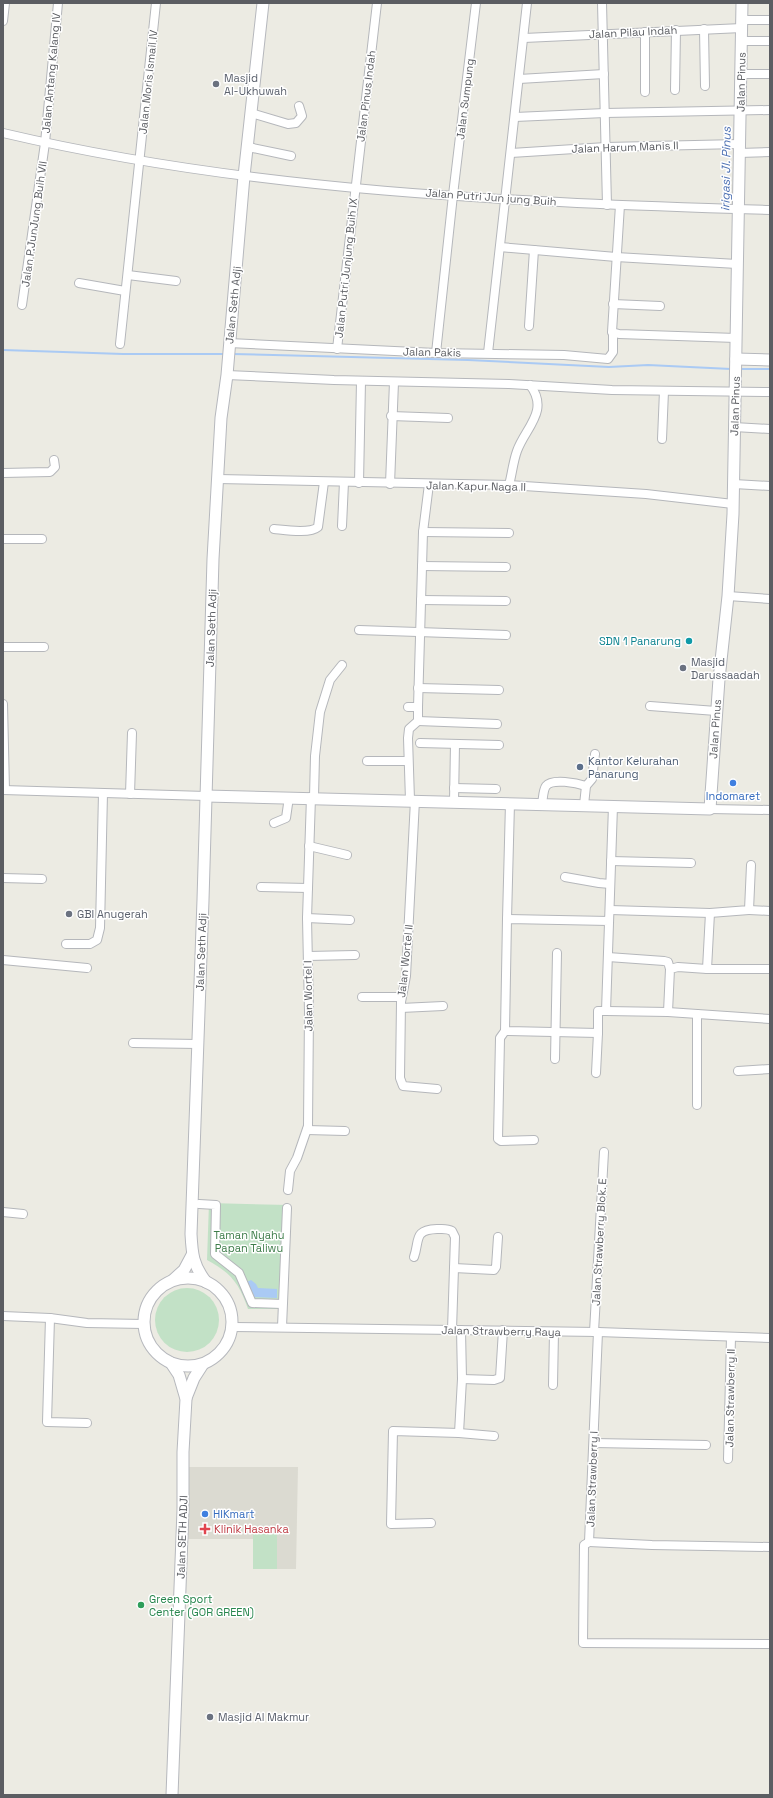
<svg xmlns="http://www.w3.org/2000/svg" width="773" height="1798" viewBox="0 0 773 1798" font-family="'Space Grotesk',sans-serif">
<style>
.education{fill:#dbdad1}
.green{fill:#c2e1c6}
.water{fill:#aacaf4}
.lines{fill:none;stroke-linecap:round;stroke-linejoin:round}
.stream{stroke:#aacaf4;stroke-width:2}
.street-casing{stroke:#b5b7bb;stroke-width:10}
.secondary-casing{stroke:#b6b8bd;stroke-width:13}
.street{stroke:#fff;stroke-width:8}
.secondary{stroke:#fff;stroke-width:11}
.worship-dot{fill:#6b7280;stroke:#fff;stroke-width:1.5}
.culture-dot{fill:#0f9aa8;stroke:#fff;stroke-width:1.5}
.service-dot{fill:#5c6f8a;stroke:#fff;stroke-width:1.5}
.shop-dot{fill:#3f7fe0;stroke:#fff;stroke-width:1.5}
.health-dot{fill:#e0444e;stroke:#fff;stroke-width:1.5}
.leisure-dot{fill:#2e9e5b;stroke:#fff;stroke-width:1.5}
.labels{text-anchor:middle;stroke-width:3;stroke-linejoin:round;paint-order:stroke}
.street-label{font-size:11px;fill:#5b5d62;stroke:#fff}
.worship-label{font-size:11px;fill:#5b616d;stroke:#fff;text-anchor:start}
.culture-label{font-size:11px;fill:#0d838f;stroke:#fff;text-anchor:end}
.service-label{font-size:11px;fill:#4e5e75;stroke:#fff;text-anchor:start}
.shop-label{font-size:11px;fill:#366cbe;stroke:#fff}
.park-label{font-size:11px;fill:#3e7d4a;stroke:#fff}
.health-label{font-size:11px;fill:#be3a42;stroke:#fff;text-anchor:start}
.leisure-label{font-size:11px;fill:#27864d;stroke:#fff;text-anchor:start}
.water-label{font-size:12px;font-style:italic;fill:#5073b4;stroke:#fff}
</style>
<rect width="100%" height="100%" fill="#ecebe3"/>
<polygon class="education" points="189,1467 298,1467 296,1569 253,1569 253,1539 188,1539"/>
<g class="green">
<path d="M209,1203L289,1205L285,1309H248C239,1283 231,1273 207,1260Z"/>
<circle cx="187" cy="1320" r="32"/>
<rect x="253" y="1534" width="24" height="35"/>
</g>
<polygon class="water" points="251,1280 256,1284 258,1288 277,1289 277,1298 253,1297 247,1282"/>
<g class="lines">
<g class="stream">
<polyline points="3,350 123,354 226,354"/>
<polyline points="232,354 468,360 609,367 648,365 731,369"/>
<polyline points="740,369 770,369"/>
</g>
<defs>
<g id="street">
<polyline points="602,3 607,205"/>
<polyline points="742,20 770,20"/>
<polyline points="3,21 5,3"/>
<polyline points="704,29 705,86"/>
<polyline points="645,32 645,92"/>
<polyline points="524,38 742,28"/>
<polyline points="741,41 770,41"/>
<polyline points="741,74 770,74"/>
<polyline points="519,79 604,74"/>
<polyline points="675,90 676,30"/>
<polyline points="251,113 288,124 296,123 302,116 299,106"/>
<polyline points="515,117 605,113 770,110"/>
<path d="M3,133C254,192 513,202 770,210"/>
<polyline points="248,147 291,156"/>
<polyline points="511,153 606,147 739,144"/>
<polyline points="739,153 770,152"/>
<polyline points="620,205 612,332 619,334 736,338"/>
<polyline points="500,247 616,257 737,264"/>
<polyline points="128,275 176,281"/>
<polyline points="79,283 125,291"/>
<polyline points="613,304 660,306"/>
<polyline points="22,305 45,143 58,3"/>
<polyline points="529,326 534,250"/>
<polyline points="229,343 436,353 564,355 608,359 613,352 613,333"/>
<polyline points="120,344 156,3"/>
<polyline points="337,349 377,3"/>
<polyline points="436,353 453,195 476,3"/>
<polyline points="488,353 527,3"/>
<polyline points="227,375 334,380 509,384 612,390 770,392"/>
<polyline points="391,416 448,418"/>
<polyline points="734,427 770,429"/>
<polyline points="662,439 664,391"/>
<polyline points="3,473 50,472 55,467 54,460"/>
<polyline points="218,479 509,485 646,494 733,504"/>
<polyline points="359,483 361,381"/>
<polyline points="390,484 394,382"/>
<polyline points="734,484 770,486"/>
<path d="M509,485C512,474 513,462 517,451C525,428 550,411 530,385"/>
<polyline points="342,526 344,482"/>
<path d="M274,529C285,530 310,534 318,527L324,482"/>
<polyline points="423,532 509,533"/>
<polyline points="3,539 42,539"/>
<polyline points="422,566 506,567"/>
<polyline points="728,596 770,599"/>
<polyline points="421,600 506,601"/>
<polyline points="359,630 506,635"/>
<polyline points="3,647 44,647"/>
<polyline points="418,688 499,690"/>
<polyline points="3,704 5,790"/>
<polyline points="650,706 716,711"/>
<polyline points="408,707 418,707 423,532 429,484"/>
<polyline points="418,721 497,724"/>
<polyline points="420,743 499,745"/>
<polyline points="367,761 408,761"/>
<polyline points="454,788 496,789"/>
<polyline points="3,790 206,796"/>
<polyline points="130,794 132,733"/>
<polyline points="314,797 315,756 320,712 330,680 342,665"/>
<polyline points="410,800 408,738 409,729 418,721 418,707"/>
<polyline points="415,800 406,976 401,1002 400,1078 403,1086 437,1089"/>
<polyline points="454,802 455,744"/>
<path d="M542,804C543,799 543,790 546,786C552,778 577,783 586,786"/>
<polyline points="584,805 586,786 592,779 595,754"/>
<polyline points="710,809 770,810"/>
<polyline points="274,823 286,818 289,797"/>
<polyline points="309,846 347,855"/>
<polyline points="611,861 691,863"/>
<polyline points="565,877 599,883 610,884"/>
<polyline points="3,878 42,879"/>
<polyline points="261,887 308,888"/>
<polyline points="610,910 710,913 749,910 751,865"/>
<polyline points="749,910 770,911"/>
<polyline points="307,918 350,920"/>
<polyline points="507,919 510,803"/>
<polyline points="609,921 507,919 505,1031 598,1033 598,1011 606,1011 613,806"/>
<polyline points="66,944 90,944 97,940 100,928 103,793"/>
<polyline points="308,956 355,955"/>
<polyline points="608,957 664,961 668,962 670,969"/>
<polyline points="3,960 87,968"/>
<polyline points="707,969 710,913"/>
<polyline points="362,997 401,997"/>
<polyline points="401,1008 443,1006"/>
<polyline points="606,1011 668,1012 770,1019"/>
<polyline points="668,1012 670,969 678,967 707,969 770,969"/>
<polyline points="505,1031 500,1038 498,1139 501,1141 534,1140"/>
<polyline points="133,1043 198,1044"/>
<polyline points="555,1059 557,953"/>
<polyline points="738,1071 770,1069"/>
<polyline points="596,1073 598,1033"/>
<polyline points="697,1105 697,1014"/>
<polyline points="307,1130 345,1131"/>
<polyline points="288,1190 290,1171 297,1158 308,1126 309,1012 307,918 311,797"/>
<polyline points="199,1204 216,1205 215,1254 239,1273 252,1303 282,1304"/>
<polyline points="3,1212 23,1214"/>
<path d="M414,1257C420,1240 413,1230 437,1229C442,1229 447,1228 452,1231L455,1237L452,1330"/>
<polyline points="454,1268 494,1270 496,1267 498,1237"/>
<polyline points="3,1316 50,1318 87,1323 144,1324"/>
<polyline points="50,1318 47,1422 87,1423"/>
<polyline points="233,1327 598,1332 770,1338"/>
<polyline points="282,1327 287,1208"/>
<polyline points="594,1332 604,1152"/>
<polyline points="598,1332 589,1542 652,1545 770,1547"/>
<polyline points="462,1379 494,1380 500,1378 503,1330"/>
<polyline points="553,1385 554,1332"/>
<polyline points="459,1433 462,1379 461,1330"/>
<polyline points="594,1443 706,1445"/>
<polyline points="728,1459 731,1337"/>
<polyline points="431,1523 391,1524 393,1431 459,1433 494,1436"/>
<polyline points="589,1542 584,1545 583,1643 770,1644"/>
</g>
<g id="secondary">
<polyline points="736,359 770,360"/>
<polyline points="206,796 710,809 719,679 728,596 733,514 742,3"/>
<circle cx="188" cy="1322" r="44"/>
<polyline points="173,1280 184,1270 192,1255"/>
<path d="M206,1282C193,1265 192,1254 191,1234L203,900L213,559L221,418L227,375L244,176L263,3"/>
<polyline points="171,1363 179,1375 186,1399 183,1452 183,1510 172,1795"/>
<polyline points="186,1398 194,1378 203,1364"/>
</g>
</defs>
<use href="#street" class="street-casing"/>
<use href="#secondary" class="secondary-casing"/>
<use href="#street" class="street"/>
<use href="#secondary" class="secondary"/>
</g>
<g class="worship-dot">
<circle cx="216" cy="84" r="4"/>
<circle cx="683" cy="668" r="4"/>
<circle cx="69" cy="914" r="4"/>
<circle cx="210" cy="1717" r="4"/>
</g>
<circle class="culture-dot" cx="689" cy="641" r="4"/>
<circle class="service-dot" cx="580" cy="767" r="4"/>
<g class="shop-dot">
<circle cx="733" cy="783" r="4"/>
<circle cx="205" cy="1514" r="4"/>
</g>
<path class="health-dot" d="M203 1523h4v4h4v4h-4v4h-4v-4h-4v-4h4z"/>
<circle class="leisure-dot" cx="141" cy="1605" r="4"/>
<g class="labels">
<g class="street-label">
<text transform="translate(633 32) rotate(-3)" y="4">Jalan Pilau Indah</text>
<text transform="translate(51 73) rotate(-85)" y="4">Jalan Antang Kalang IV</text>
<text transform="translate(148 82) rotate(-84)" y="4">Jalan Moris Ismail IV</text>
<text transform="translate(741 82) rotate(-89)" y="4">Jalan Pinus</text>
<text transform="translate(366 96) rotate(-83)" y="4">Jalan Pinus Indah</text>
<text transform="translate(465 99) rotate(-83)" y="4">Jalan Sumpung</text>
<text transform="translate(625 147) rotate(-2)" y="4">Jalan Harum Manis II</text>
<text transform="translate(491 197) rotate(4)" y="4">Jalan Putri Jun jung Buih</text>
<text transform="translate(34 224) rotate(-82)" y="4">Jalan P.JunJung Buih VII</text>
<text transform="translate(346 268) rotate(-84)" y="4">Jalan Putri Junjung Buih IX</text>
<text transform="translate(233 305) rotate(-84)" y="4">Jalan Seth Adji</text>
<text transform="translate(432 352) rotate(1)" y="4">Jalan Pakis</text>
<text transform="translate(735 406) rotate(-88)" y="4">Jalan Pinus</text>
<text transform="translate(476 486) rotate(1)" y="4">Jalan Kapur Naga II</text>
<text transform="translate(211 628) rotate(-88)" y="4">Jalan Seth Adji</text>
<text transform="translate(715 729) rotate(-86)" y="4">Jalan Pinus</text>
<text transform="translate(201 952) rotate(-88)" y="4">Jalan Seth Adji</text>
<text transform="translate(405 961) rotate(-84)" y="4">Jalan Wortel II</text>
<text transform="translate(308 996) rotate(-91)" y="4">Jalan Wortel I</text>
<text transform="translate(599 1242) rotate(-87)" y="4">Jalan Strawberry Blok. E</text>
<text transform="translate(501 1331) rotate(1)" y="4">Jalan Strawberry Raya</text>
<text transform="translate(730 1398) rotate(-89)" y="4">Jalan Strawberry II</text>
<text transform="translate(592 1479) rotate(-88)" y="4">Jalan Strawberry I</text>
<text transform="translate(182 1537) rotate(-88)" y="4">Jalan SETH ADJI</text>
</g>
<g class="worship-label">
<text x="224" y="82">Masjid<tspan x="224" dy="13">Al-Ukhuwah</tspan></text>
<text x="691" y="666">Masjid<tspan x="691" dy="13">Darussaadah</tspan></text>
<text x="77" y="918">GBI Anugerah</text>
<text x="218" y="1721">Masjid Al Makmur</text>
</g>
<g class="culture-label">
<text x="681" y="645">SDN 1 Panarung</text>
</g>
<g class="service-label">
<text x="588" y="765">Kantor Kelurahan<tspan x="588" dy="13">Panarung</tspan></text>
</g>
<g class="shop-label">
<text x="733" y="800">Indomaret</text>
<text x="213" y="1518" text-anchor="start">HIKmart</text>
</g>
<g class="park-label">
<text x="249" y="1239">Taman Nyahu<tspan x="249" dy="13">Papan Taliwu</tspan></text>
</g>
<g class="health-label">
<text x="214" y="1533">Klinik Hasanka</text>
</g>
<g class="leisure-label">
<text x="149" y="1603">Green Sport<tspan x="149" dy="13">Center (GOR GREEN)</tspan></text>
</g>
<g class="water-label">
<text transform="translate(726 169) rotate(-89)" y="4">irigasi Jl. Pinus</text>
</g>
</g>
<rect width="773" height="1798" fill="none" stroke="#5b5d62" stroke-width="8"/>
</svg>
